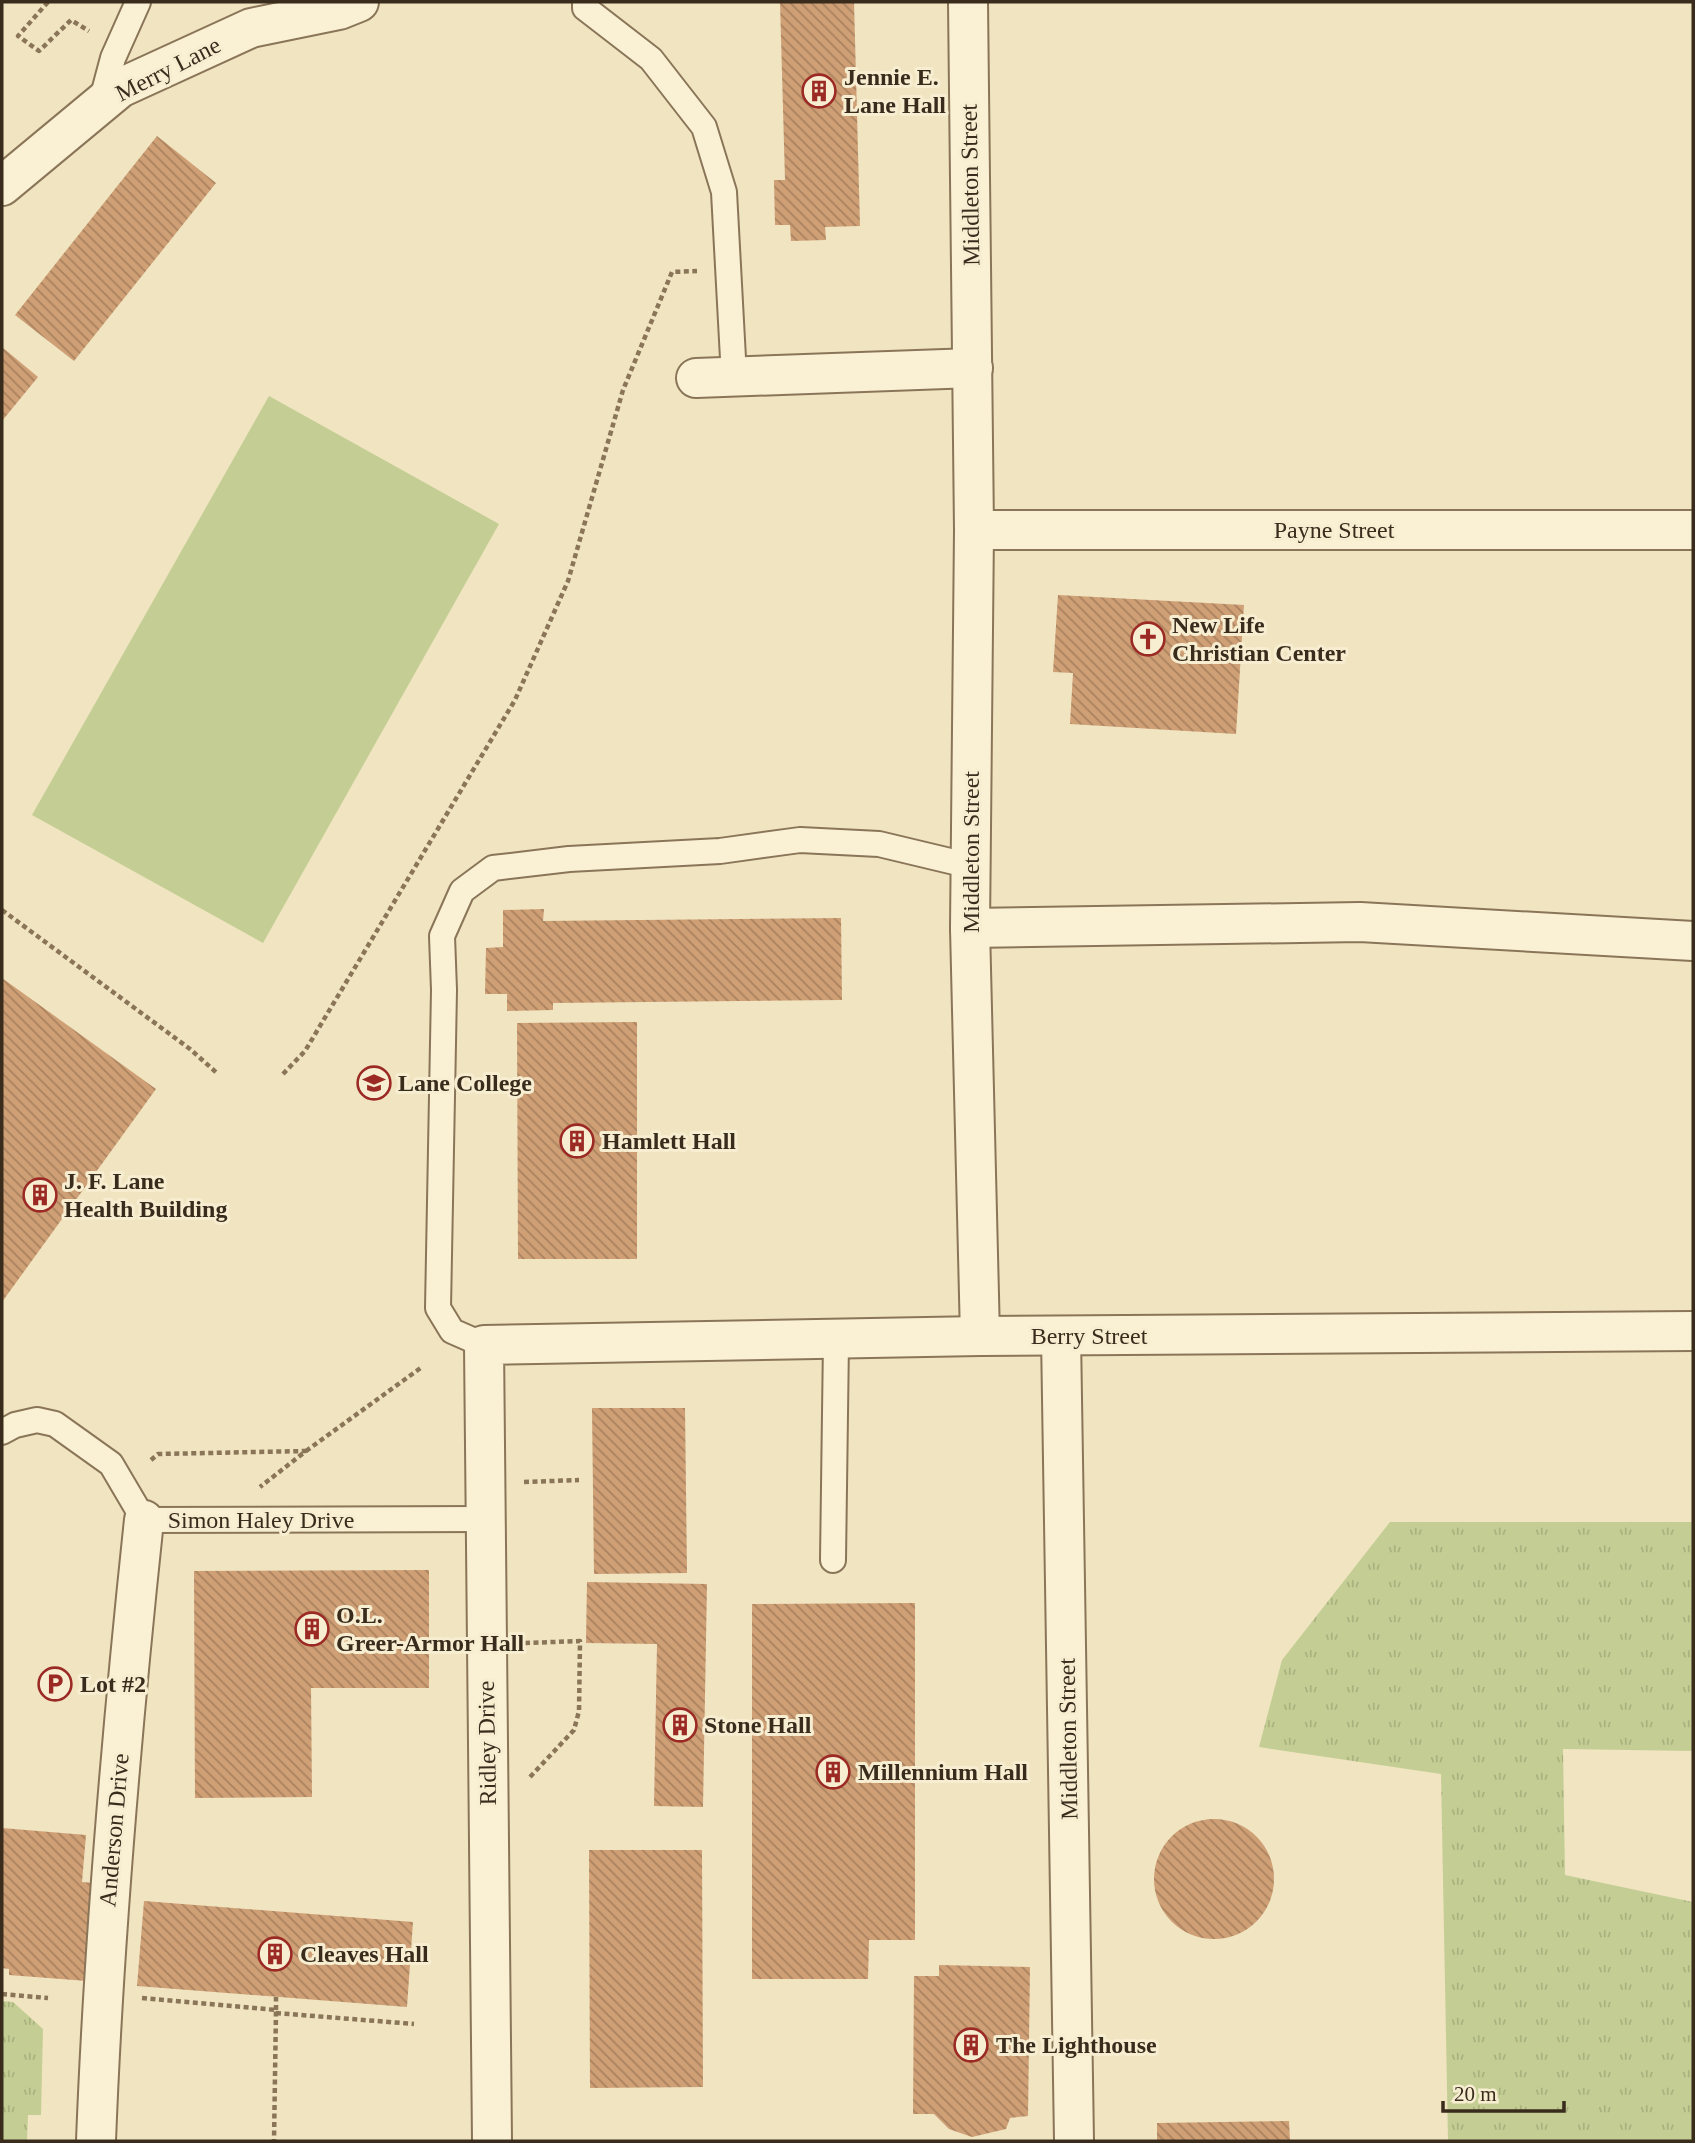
<svg xmlns="http://www.w3.org/2000/svg" width="1695" height="2143" viewBox="0 0 1695 2143" font-family="'Times New Roman',serif">
<style>
.grass{fill:url(#grass-tufts)}
.green{fill:#c4ce94}
.building{fill:url(#building-back-hatch)}
.lines{fill:none;stroke-linecap:round;stroke-linejoin:round}
.service-casing{stroke:#8a7558;stroke-width:28}
.minor-casing{stroke:#8a7558;stroke-width:42}
.path{stroke:#8a7558;stroke-width:4.5;stroke-dasharray:5 3.5;stroke-linecap:butt}
.service{stroke:#faf1d4;stroke-width:24}
.minor{stroke:#faf1d4;stroke-width:38}
.labels{text-anchor:middle;stroke-width:6;stroke-linejoin:round;paint-order:stroke}
.street-label{font-size:24px;fill:#392c1d;stroke:#f7eed1}
.poi-label{font-size:24px;font-weight:bold;fill:#392c1d;stroke:#f7eed1;text-anchor:start}
</style>
<defs>
<pattern id="grass-tufts" width="24" height="20" patternUnits="userSpaceOnUse" patternTransform="scale(1.75)"><rect width="24" height="20" fill="#c4ce94"/><path d="M3 7l-1-3M5 7V3M7 7l1-3M15 17l-1-3M17 17v-4M19 17l1-3" fill="none" stroke="#a9b17f"/></pattern>
<pattern id="building-back-hatch" width="6" height="6" patternUnits="userSpaceOnUse" patternTransform="scale(1.75)"><rect width="6" height="6" fill="#cf9f75"/><path d="M-1 5l2 2M0 0l6 6M5-1l2 2" fill="none" stroke="#a9825f"/></pattern>
</defs>
<rect width="100%" height="100%" fill="#f0e4c1"/>
<g class="grass">
<polygon points="1390,1522 1693,1522 1693,1751 1563,1749 1565,1875 1693,1902 1693,2141 1448,2141 1441,1774 1259,1747 1282,1660"/>
<polygon points="2,2001 13,2002 43,2029 41,2115 28,2115 27,2141 2,2141"/>
</g>
<polygon class="green" points="269,396 499,524 263,943 32,815"/>
<g class="building">
<polygon points="780,2 854,2 860,226 825,227 826,240 791,241 790,225 775,225 774,180 785,180"/>
<polygon points="157,136 216,183 74,361 15,315"/>
<polygon points="2,347 38,377 2,421"/>
<polygon points="1058,595 1244,605 1236,734 1070,724 1073,673 1053,672"/>
<polygon points="544,909 543,921 841,918 842,1000 553,1003 553,1010 507,1011 507,994 485,994 486,948 503,947 503,910"/>
<polygon points="2,978 156,1089 2,1302"/>
<polygon points="637,1022 637,1259 518,1259 517,1023"/>
<polygon points="592,1408 685,1408 687,1573 594,1574"/>
<polygon points="429,1570 429,1688 311,1688 312,1797 195,1798 194,1571"/>
<polygon points="587,1582 707,1584 703,1807 654,1806 657,1644 586,1643"/>
<polygon points="915,1603 915,1940 869,1940 868,1979 752,1979 752,1604"/>
<circle cx="1214" cy="1879" r="60"/>
<polygon points="2,1828 86,1835 82,1882 94,1883 87,1981 9,1975 9,1969 2,1968"/>
<polygon points="589,1850 702,1850 703,2087 590,2088"/>
<polygon points="144,1901 413,1922 407,2007 137,1986"/>
<polygon points="939,1965 1030,1967 1028,2116 1010,2118 1006,2129 972,2137 949,2129 934,2114 913,2114 914,1976 939,1976"/>
<polygon points="1289,2121 1290,2141 1157,2141 1157,2123"/>
</g>
<g class="lines">
<defs>
<g id="service">
<polyline points="585,2 585,8 651,59 704,127 724,192 734,377"/>
<polyline points="101,103 113,58 138,2"/>
<polyline points="484,1345 452,1331 438,1308 444,990 442,936 462,891 493,868 569,859 720,851 800,840 879,844 971,866"/>
<polyline points="2,1432 15,1425 37,1420 55,1424 111,1464 144,1520 484,1519"/>
<polyline points="833,1560 836,1341"/>
</g>
<g id="minor">
<polyline points="968,2 974,530 970,928 980,1336"/>
<polyline points="2,186 120,88 251,28 339,10 359,2"/>
<polyline points="696,378 973,368"/>
<polyline points="974,530 1693,530"/>
<polyline points="970,928 1360,922 1693,941"/>
<polyline points="1061,1336 1074,2141"/>
<path d="M96,2141C104,1933 122,1727 144,1520"/>
<polyline points="492,2141 484,1345 980,1336 1693,1331"/>
</g>
</defs>
<use href="#service" class="service-casing"/>
<use href="#minor" class="minor-casing"/>
<g class="path">
<polyline points="48,2 18,36 39,51 71,20 89,31"/>
<polyline points="2,910 190,1049 218,1074"/>
<polyline points="283,1074 305,1051 515,700 568,581 623,390 672,272 697,271"/>
<polyline points="306,1451 422,1367"/>
<polyline points="151,1460 158,1454 306,1451 260,1487"/>
<polyline points="524,1482 579,1480"/>
<polyline points="525,1643 580,1641 579,1711 574,1730 530,1777"/>
<polyline points="2,1994 48,1998"/>
<polyline points="142,1998 276,2010 274,2141"/>
<polyline points="276,2010 276,1997"/>
<polyline points="276,2013 414,2024"/>
</g>
<use href="#service" class="service"/>
<use href="#minor" class="minor"/>
</g>
<defs>
<symbol id="building-ring" viewBox="-11 -11 22 22"><circle r="9.5" fill="#f7eed1" stroke="#9b2a25" stroke-width="1.5"/><path d="M-4-6H4V6H1V3H-1V6H-4ZM-2.5-4.3h1.7v1.8h-1.7ZM.8-4.3h1.7v1.8H.8ZM-2.5-1h1.7V.8h-1.7ZM.8-1h1.7V.8H.8Z" fill="#9b2a25"/></symbol>
<symbol id="church-ring" viewBox="-11 -11 22 22"><circle r="9.5" fill="#f7eed1" stroke="#9b2a25" stroke-width="1.5"/><path d="M-1.2-6h2.4v3.5h3.3v2.4h-3.3V6h-2.4V-.1h-3.3v-2.4h3.3Z" fill="#9b2a25"/></symbol>
<symbol id="university-ring" viewBox="-11 -11 22 22"><circle r="9.5" fill="#f7eed1" stroke="#9b2a25" stroke-width="1.5"/><path d="M0-5L7-2L0 1L-7-2ZM-4 1L0 2.5L4 1V4Q0 6-4 4Z" fill="#9b2a25"/></symbol>
<symbol id="parking-ring" viewBox="-11 -11 22 22"><circle r="9.5" fill="#f7eed1" stroke="#9b2a25" stroke-width="1.5"/><path d="M-3.5-5.5H1a3.5 3.5 0 0 1 0 7H-1V5.5H-3.5ZM-1-3.4V-.6H.8a1.4 1.4 0 0 0 0-2.8Z" fill="#9b2a25"/></symbol>
</defs>
<g fill-rule="evenodd">
<use href="#building-ring" x="800" y="72" width="38" height="38"/>
<use href="#church-ring" x="1129" y="620" width="38" height="38"/>
<use href="#university-ring" x="355" y="1064" width="38" height="38"/>
<use href="#building-ring" x="558" y="1122" width="38" height="38"/>
<use href="#building-ring" x="21" y="1176" width="38" height="38"/>
<use href="#building-ring" x="293" y="1610" width="38" height="38"/>
<use href="#parking-ring" x="36" y="1665" width="38" height="38"/>
<use href="#building-ring" x="661" y="1706" width="38" height="38"/>
<use href="#building-ring" x="814" y="1753" width="38" height="38"/>
<use href="#building-ring" x="256" y="1935" width="38" height="38"/>
<use href="#building-ring" x="952" y="2026" width="38" height="38"/>
</g>
<g class="labels">
<g class="street-label">
<text transform="translate(168 69) rotate(-27)" y="8">Merry Lane</text>
<text transform="translate(970 185) rotate(-91)" y="8">Middleton Street</text>
<text x="1334" y="538">Payne Street</text>
<text transform="translate(971 852) rotate(-90)" y="8">Middleton Street</text>
<text x="1089" y="1344">Berry Street</text>
<text x="261" y="1528">Simon Haley Drive</text>
<text transform="translate(1068 1739) rotate(-91)" y="8">Middleton Street</text>
<text transform="translate(487 1743) rotate(-91)" y="8">Ridley Drive</text>
<text transform="translate(114 1830) rotate(-85)" y="8">Anderson Drive</text>
</g>
<g class="poi-label">
<text x="844" y="85">Jennie E.<tspan x="844" dy="28">Lane Hall</tspan></text>
<text x="1172" y="633">New Life<tspan x="1172" dy="28">Christian Center</tspan></text>
<text x="398" y="1091">Lane College</text>
<text x="602" y="1149">Hamlett Hall</text>
<text x="64" y="1189">J. F. Lane<tspan x="64" dy="28">Health Building</tspan></text>
<text x="336" y="1623">O.L.<tspan x="336" dy="28">Greer-Armor Hall</tspan></text>
<text x="80" y="1692">Lot #2</text>
<text x="704" y="1733">Stone Hall</text>
<text x="858" y="1780">Millennium Hall</text>
<text x="300" y="1962">Cleaves Hall</text>
<text x="996" y="2053">The Lighthouse</text>
</g>
</g>
<rect width="1695" height="2143" fill="none" stroke="#392c1d" stroke-width="7"/>
<path d="M1443 2101v10h121v-10" fill="none" stroke="#392c1d" stroke-width="3.5"/>
<text x="1454" y="2101" font-size="21" fill="#392c1d" stroke="#f7eed1" stroke-width="5" paint-order="stroke">20 m</text>
</svg>
